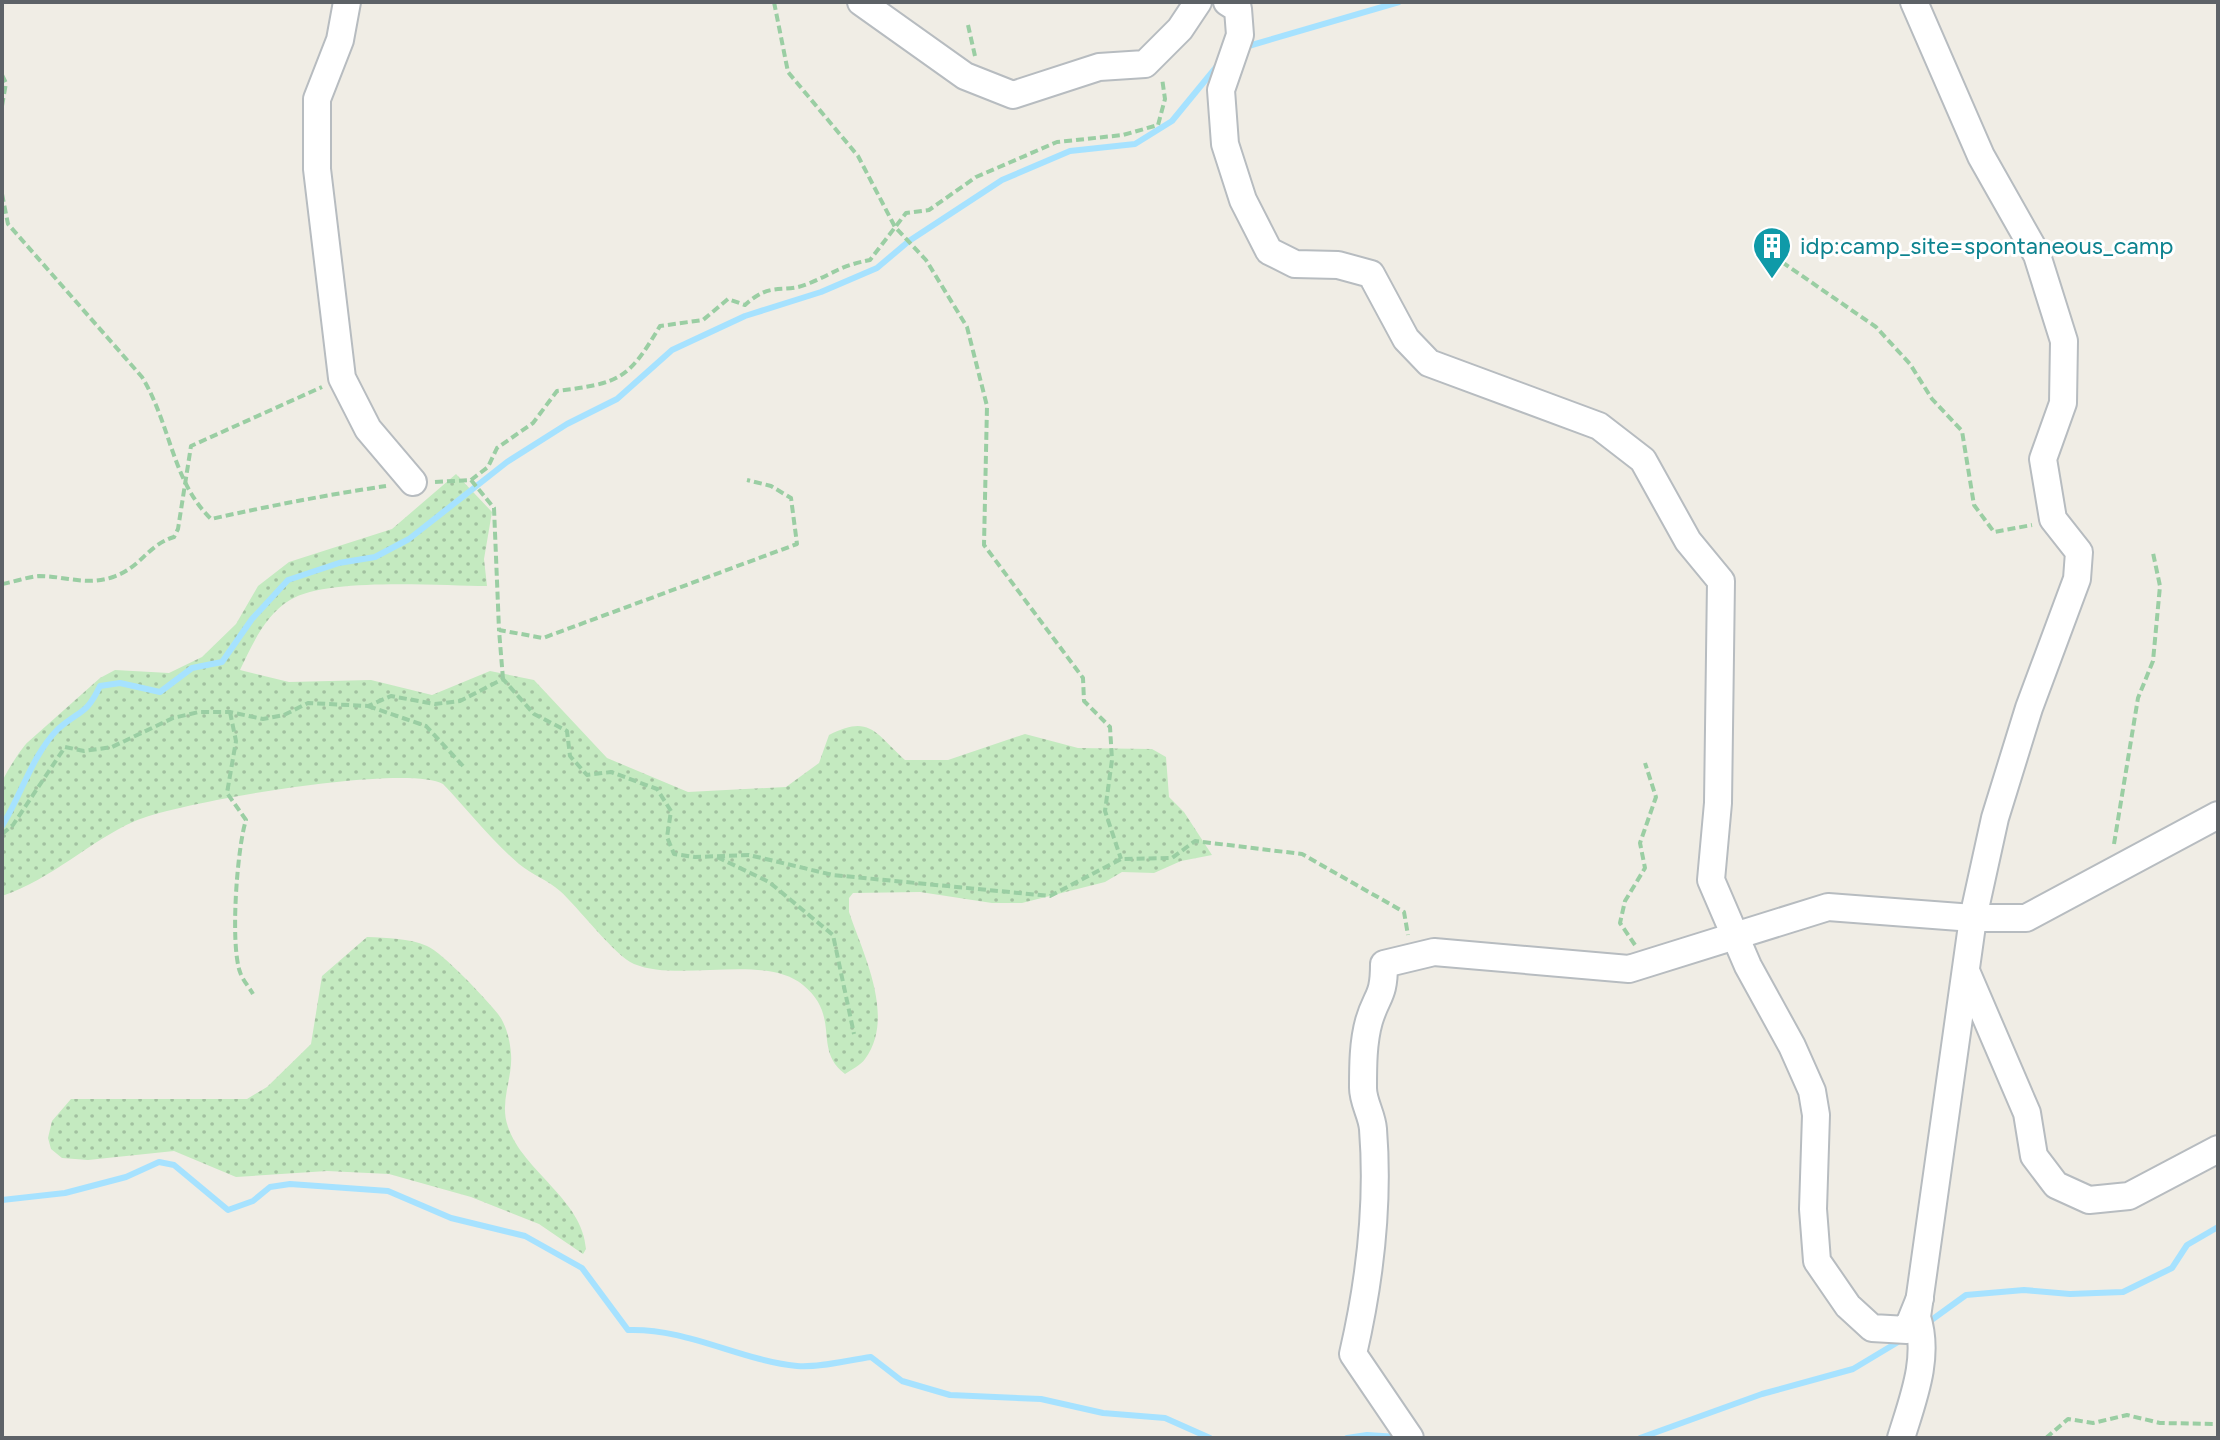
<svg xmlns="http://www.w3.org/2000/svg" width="2220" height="1440" viewBox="0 0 2220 1440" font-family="Figtree,sans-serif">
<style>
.grass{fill:url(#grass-dots)}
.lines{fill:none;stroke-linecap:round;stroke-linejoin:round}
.stream{stroke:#a6e2ff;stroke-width:6}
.minor-casing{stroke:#b7bcc0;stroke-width:30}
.path{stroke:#9acea3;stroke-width:4;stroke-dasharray:8 4;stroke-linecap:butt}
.minor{stroke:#fff;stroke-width:26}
.labels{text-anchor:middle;stroke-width:6;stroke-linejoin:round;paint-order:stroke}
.culture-label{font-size:24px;fill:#0d838f;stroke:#fff;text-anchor:start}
</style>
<defs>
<pattern id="grass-dots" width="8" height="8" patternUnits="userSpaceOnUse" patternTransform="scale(2)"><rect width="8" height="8" fill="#c4eac0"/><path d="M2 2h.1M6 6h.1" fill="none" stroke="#a2c1a0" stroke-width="1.8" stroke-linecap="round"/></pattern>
</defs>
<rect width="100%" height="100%" fill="#f0ede5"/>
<g class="grass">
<path d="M456,474L492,512L484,559L487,586C439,586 328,577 290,600C265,615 252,645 240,670L289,682L371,680L432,695L490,671L534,680L607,758L688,792L786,787L819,763L829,735C870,714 875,733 905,760H948L1025,734L1078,748L1152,749L1166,757L1169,797L1184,812L1212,855L1181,861L1154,873L1122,872L1105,882L1022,903H992L920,892L853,893L849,898V912C863,954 896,1017 865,1059C861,1065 851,1070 845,1074C812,1049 842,1017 803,985C764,953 680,983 634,964C615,956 578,907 560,891C548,880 532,875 519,864C492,841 468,810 443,784C406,763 179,802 135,821C88,842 54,878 2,896C2,872 0,802 2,783C4,775 22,747 28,742L100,678L115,670L169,673L202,657L236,624L258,586L289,562L392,529Z"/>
<path d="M367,937C388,938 408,938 427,946C443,953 486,999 498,1014C506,1024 510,1040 511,1054C513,1078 499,1102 508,1127C523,1171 583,1200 586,1249L583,1254L539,1224L471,1197L389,1174L327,1171L236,1177L174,1151L88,1160L62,1158L51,1149L48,1138L52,1121L71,1099H247L267,1087L311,1044L322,976Z"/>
</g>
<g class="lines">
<g class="stream">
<polyline points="1245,47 1399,2"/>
<path d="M2,826C21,796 32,755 58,729C79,710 86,716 100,686L120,683L160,692L192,668L222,662L252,619L288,580L339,563L375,557L409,539L507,462L567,424L617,399L672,350L745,316L821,292L877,268L909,241L1002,180L1070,151L1135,144L1172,121L1222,60"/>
<path d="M2,1200L65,1193L126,1177L159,1162L174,1165L228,1210L253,1201L270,1187L290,1184L388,1191L451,1218L525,1236L582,1268L628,1330C687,1328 739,1360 797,1366C820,1368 848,1360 871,1357L902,1381L950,1395L1041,1399L1103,1413L1165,1418L1210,1438"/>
<polyline points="1926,1324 1966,1295 2024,1290 2070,1294 2123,1292 2172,1268 2187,1245 2218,1227"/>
<polyline points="1347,1438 1367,1435 1398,1437"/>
<polyline points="1640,1438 1762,1394 1853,1369 1903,1339"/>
</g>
<defs>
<g id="minor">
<polyline points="347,2 340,40 317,99 317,169 342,378 368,429 413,482"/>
<polyline points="861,2 965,76 1013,95 1099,67 1145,64 1180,29 1198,2"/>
<polyline points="1227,2 1238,9 1240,35 1221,90 1225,144 1243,200 1269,251 1295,264 1338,265 1371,274 1406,339 1429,363 1599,426 1643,460 1688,541 1721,581 1718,803 1711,880 1748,966 1792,1046 1812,1091 1816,1115 1813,1209 1817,1261 1848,1306 1872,1328 1907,1330 1920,1298"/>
<polyline points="1966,971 2027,1113 2034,1156 2056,1185 2089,1200 2129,1196 2218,1149"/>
<path d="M1410,1438L1353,1354C1370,1280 1379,1205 1373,1129C1372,1115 1363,1102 1363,1088C1363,1067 1363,1042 1369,1021C1377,994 1384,998 1384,964L1434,952L1629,969L1828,907L1973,918H2026L2218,815"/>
<path d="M1901,1438C1913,1399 1930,1357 1917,1317L1973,918L1995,818L2029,708L2077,579L2079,552L2053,519L2043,459L2063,403L2064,341L2037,255L1981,156L1914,2"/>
</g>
</defs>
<use href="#minor" class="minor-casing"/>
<g class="path">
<polyline points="774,2 788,72 858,156 895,227 926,260 967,327 987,406 984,545 1083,678 1084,701 1110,727 1112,760 1105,811 1121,859"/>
<polyline points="968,25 975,56"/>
<polyline points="2,75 6,83 2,106"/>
<path d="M2,194L8,224L142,377C171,425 172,481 211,519C269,506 326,495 386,486"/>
<polyline points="1782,262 1876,327 1910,364 1932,399 1962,431 1974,505 1994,532 2032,525"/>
<polyline points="471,480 494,508 499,630"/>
<path d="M435,482L471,480L488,467L497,448L533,423L557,391C620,383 628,380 660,326L703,320L728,299L745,305C772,280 783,295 810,283C836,272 840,266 870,260L906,213L929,210L976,177L1057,142L1123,135L1158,125L1165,99L1162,78"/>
<path d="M2,584C14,582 27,577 39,576C64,576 86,586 113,577C142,567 146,546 174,537L178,529L191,446L322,387"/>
<polyline points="503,679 499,630 543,638 797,544 791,498 771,486 747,480"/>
<polyline points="368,706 426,726 463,766"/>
<path d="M230,712L236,741L227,793L246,820C237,848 230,944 240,972C242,979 249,987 253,994"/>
<polyline points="2,834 13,825 65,747 84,751 112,747 173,718 199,712 230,712 263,719 284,715 308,703 368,706 391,696 435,704 460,701 503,679 534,714 567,731 570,756 587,775 611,772 657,789 671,811 667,837 674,854 695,857 749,855 833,875 1050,896 1121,859 1172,858 1195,841 1302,854 1404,912 1408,935"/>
<polyline points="2114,844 2138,698 2153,661 2160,586 2153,553"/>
<polyline points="717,857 769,882 833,935 854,1034"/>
<polyline points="1635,945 1620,923 1625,901 1645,868 1640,843 1656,797 1645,763"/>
<polyline points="2046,1438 2068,1419 2093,1423 2127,1415 2160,1423 2218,1424"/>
</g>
<use href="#minor" class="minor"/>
</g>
<defs>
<symbol id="building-pin" viewBox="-11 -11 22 30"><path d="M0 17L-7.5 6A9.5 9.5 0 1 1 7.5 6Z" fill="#0f9aa8" stroke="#fff"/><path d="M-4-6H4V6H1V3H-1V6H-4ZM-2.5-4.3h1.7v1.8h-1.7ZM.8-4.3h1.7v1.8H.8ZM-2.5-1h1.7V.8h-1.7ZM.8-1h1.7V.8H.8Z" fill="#fff"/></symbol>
</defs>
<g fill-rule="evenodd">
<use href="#building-pin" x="1750" y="224" width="44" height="60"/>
</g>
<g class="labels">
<g class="culture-label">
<text x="1800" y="254">idp:camp_site=spontaneous_camp</text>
</g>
</g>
<rect width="2220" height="1440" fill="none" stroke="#5d6267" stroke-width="8"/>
</svg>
